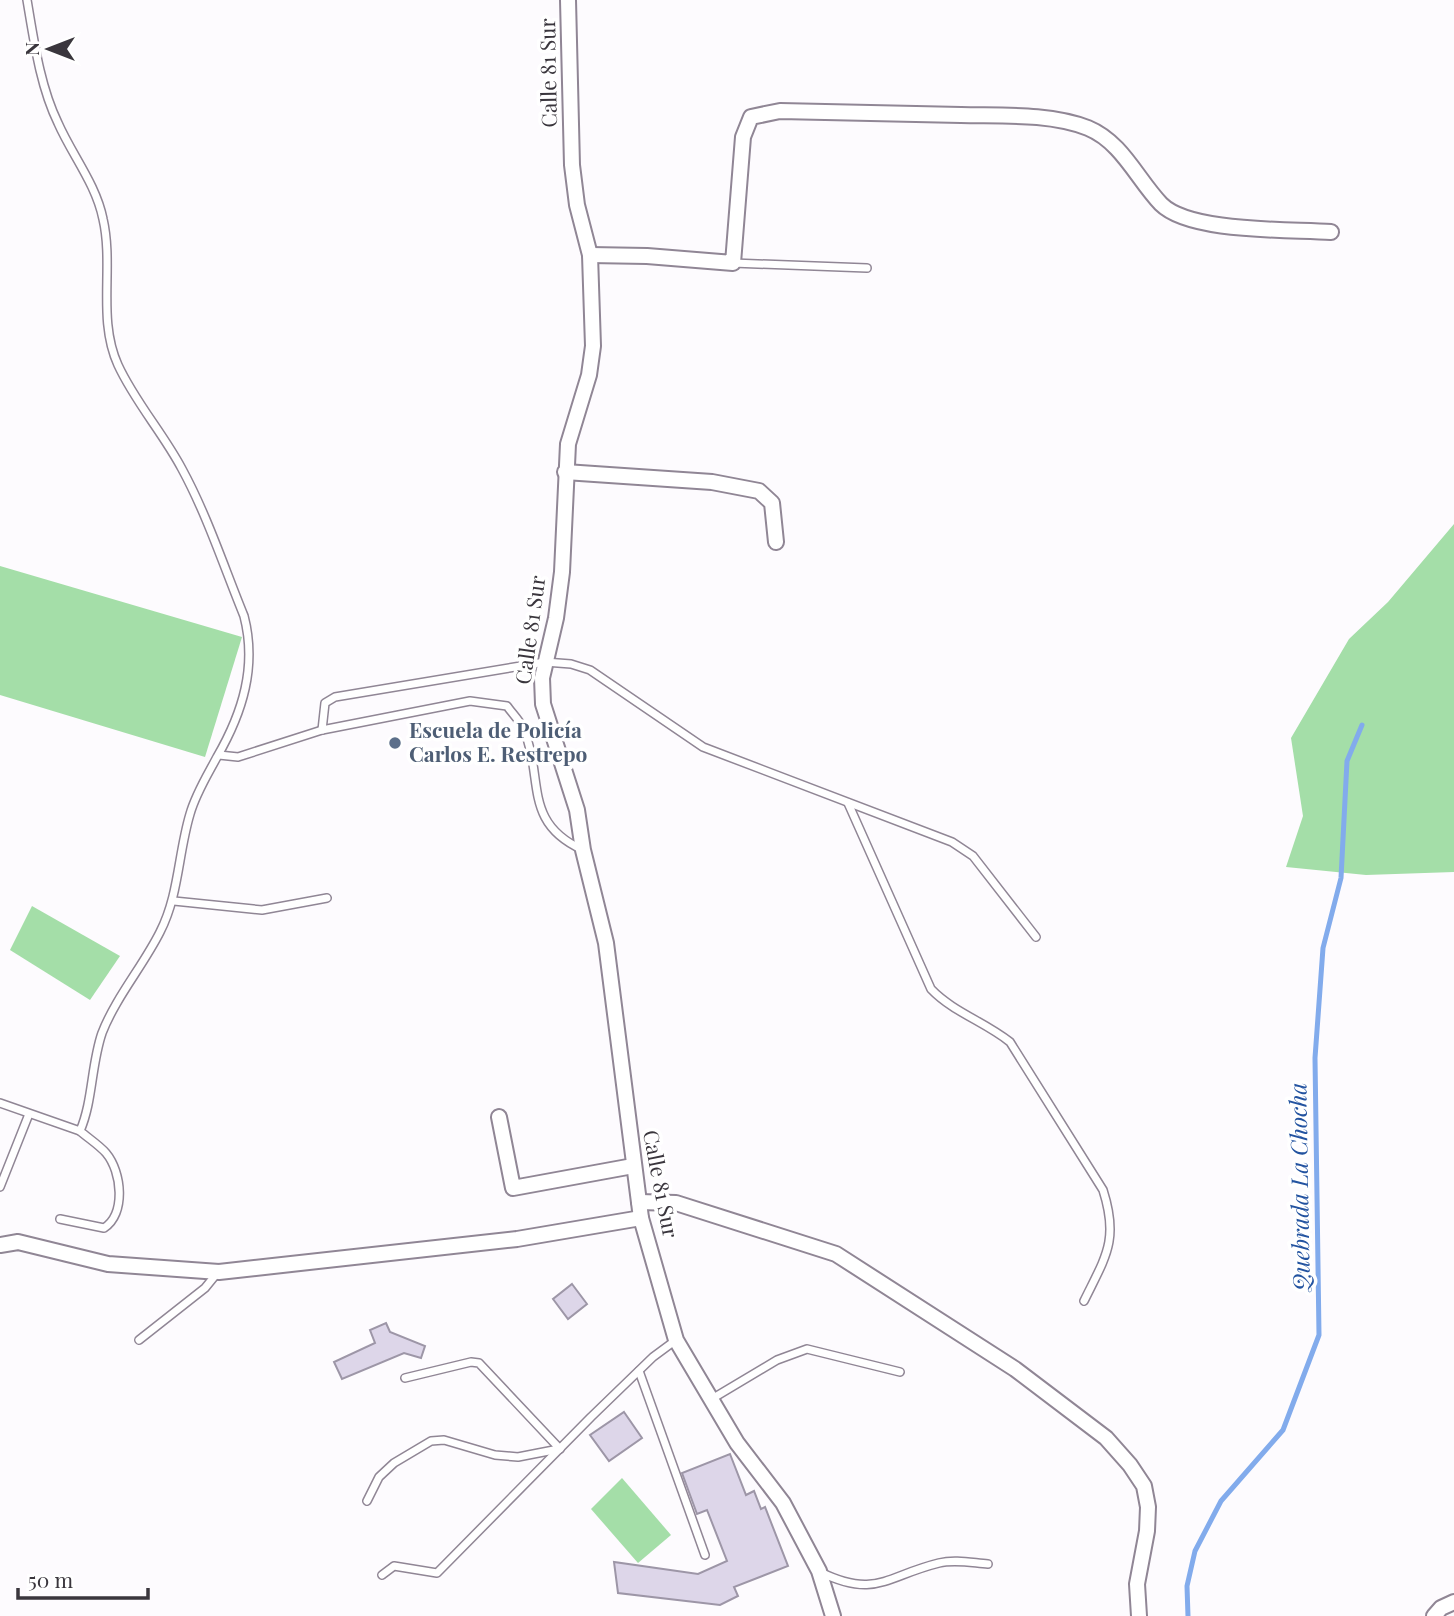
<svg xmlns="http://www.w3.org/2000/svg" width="1454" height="1616" viewBox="0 0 1454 1616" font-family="'Playfair Display',serif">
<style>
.green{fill:#a4dea8}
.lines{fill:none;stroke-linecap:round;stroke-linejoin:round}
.stream{stroke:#82abec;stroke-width:5}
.building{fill:#ddd6e9;stroke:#9d96a7;stroke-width:2}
.lane-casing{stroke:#908695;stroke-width:10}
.street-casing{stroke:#908695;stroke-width:18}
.lane{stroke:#fff;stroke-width:7}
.street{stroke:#fff;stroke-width:14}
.service-dot{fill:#5c6f8a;stroke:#fff;stroke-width:2.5}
.labels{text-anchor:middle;stroke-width:7;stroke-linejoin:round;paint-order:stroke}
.street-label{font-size:21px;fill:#3a363d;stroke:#fff}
.service-label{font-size:21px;font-weight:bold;fill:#4e5e75;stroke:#fff;text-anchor:start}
.water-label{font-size:23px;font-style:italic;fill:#2353a0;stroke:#fff}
</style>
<rect width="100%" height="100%" fill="#fdfbfe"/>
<g class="green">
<polygon points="1454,524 1454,872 1366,875 1286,867 1303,816 1291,738 1349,639 1388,602"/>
<polygon points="0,566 242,637 205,757 0,695"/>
<polygon points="32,906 120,956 90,1000 10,950"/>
<polygon points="622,1478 671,1535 638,1563 591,1509"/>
</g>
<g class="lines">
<polyline class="stream" points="1188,1616 1187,1586 1195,1551 1221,1501 1283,1430 1319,1335 1315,1058 1323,948 1341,878 1347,761 1362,725"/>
</g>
<g class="building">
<polygon points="572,1284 587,1304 568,1319 553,1299"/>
<polygon points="386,1323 390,1332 425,1346 421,1358 404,1353 342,1379 334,1362 375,1343 370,1330"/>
<polygon points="624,1412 642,1438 609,1461 590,1435"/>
<polygon points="730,1454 746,1495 754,1491 761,1509 765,1507 788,1566 734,1587 738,1596 720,1605 618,1593 614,1562 698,1574 727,1561 707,1510 697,1514 682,1473"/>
</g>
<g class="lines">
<defs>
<g id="lane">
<path d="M27,0C34,41 40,86 58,123C72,155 96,184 103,219C114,267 97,319 118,365C135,402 163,433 182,469C207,515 224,567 244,616C257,666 243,712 217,757C207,776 196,793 190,814C178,854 179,895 160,932C143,966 116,997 102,1033C91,1065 93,1101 80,1131C88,1138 99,1145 106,1153C122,1172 126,1214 104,1228L60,1219"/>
<polyline points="733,263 867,268"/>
<polyline points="322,730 325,703 335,697 545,662 571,664 590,670 703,747 952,842 973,856 1036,937"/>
<path d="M219,755L238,757L322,730L470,701L507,706C512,713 520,721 523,728C545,777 521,822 583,850"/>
<path d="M848,803L931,989C953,1012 985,1022 1010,1042L1103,1190C1119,1240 1106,1256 1084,1301"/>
<polyline points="174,901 262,910 327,898"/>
<polyline points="0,1103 80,1131"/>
<polyline points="0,1187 29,1114"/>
<polyline points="139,1340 205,1288 218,1272"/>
<polyline points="639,1371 705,1555"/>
<polyline points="405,1378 471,1362 479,1363 560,1449"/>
<polyline points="710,1400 777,1360 807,1349 900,1372"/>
<polyline points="367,1501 379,1477 394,1463 431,1441 444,1440 495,1455 518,1457 559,1449"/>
<path d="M820,1572C876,1599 886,1576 939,1563C955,1559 973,1563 988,1564"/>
<polyline points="382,1575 394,1566 437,1573 591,1417 653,1357 676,1340"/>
</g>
<g id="street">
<polyline points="568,0 572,165 577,205 590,255 593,346 589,375 568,444 562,572 556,618 542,678 543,704 577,810 583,850 606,943 641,1218 676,1340 737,1443 783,1503 819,1571 833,1616"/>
<path d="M590,255L647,256L733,263L743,137L751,117L780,111C840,112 901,114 961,115C1001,116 1050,113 1088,128C1122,142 1137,179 1161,204C1190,233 1289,229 1331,232"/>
<polyline points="565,472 712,482 759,491 772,503 776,542"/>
<polyline points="499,1117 513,1188 633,1166"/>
<polyline points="639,1202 676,1203 836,1254 1015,1369 1106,1438 1130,1465 1144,1486 1148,1507 1147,1531 1137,1584 1139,1616"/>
<polyline points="0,1245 18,1242 108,1264 219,1272 517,1239 641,1218"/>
<polyline points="1434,1616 1441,1608 1454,1602"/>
</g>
</defs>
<use href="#lane" class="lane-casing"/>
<use href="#street" class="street-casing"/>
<use href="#lane" class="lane"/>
<use href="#street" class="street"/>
</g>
<circle class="service-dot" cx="395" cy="743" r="7"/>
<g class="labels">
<g class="street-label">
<text transform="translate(549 73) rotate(-91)" y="7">Calle 81 Sur</text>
<text transform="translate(531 630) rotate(-82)" y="7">Calle 81 Sur</text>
<text transform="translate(660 1184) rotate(79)" y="7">Calle 81 Sur</text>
</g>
<g class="service-label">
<text x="409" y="738">Escuela de Policía<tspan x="409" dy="24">Carlos E. Restrepo</tspan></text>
</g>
<g class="water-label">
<text transform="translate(1300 1187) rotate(-91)" y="8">Quebrada La Chocha</text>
</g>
</g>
<g transform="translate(49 49) rotate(270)" stroke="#ffffff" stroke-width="5" paint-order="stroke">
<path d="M0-5L12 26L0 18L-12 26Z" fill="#3a363d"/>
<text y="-10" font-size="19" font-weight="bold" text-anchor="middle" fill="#3a363d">N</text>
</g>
<path d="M18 1588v10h130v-10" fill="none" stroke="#3a363d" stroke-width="3.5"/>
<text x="28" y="1588" font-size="21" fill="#3a363d" stroke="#ffffff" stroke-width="5" paint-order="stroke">50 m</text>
</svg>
